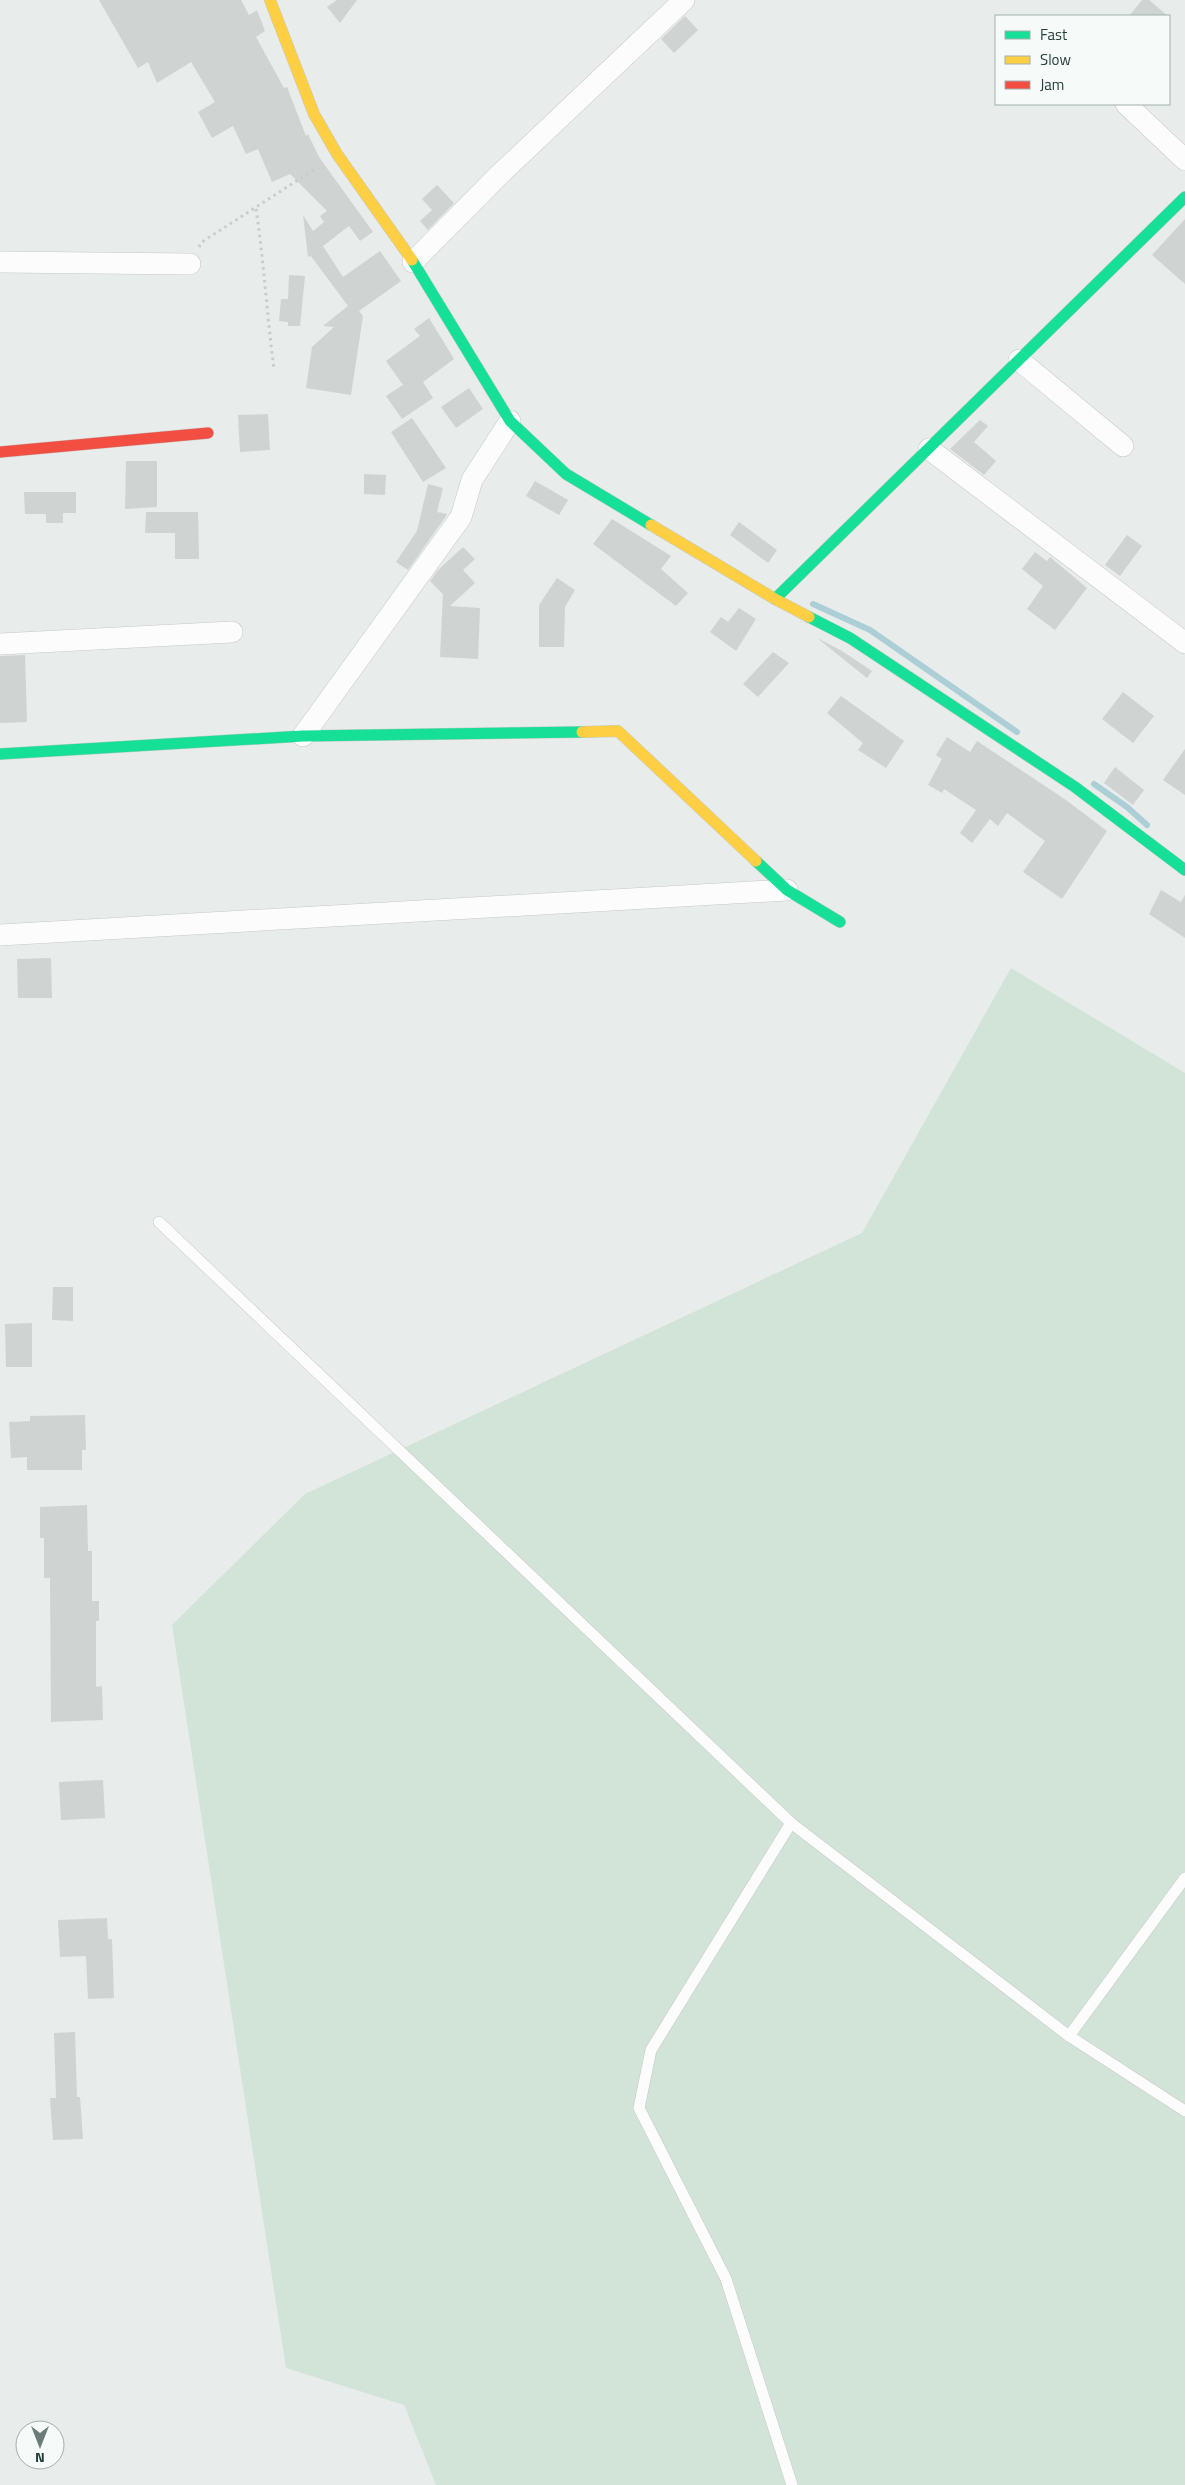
<svg xmlns="http://www.w3.org/2000/svg" width="1185" height="2485" viewBox="0 0 1185 2485" font-family="'Titillium Web',sans-serif">
<style>
.green{fill:#d2e4d8}
.lines{fill:none;stroke-linecap:round;stroke-linejoin:round}
.stream{stroke:#abced7;stroke-width:6}
.building{fill:#cfd3d2}
.lane-casing{stroke:#c5c9c7;stroke-width:12}
.street-casing{stroke:#c5c9c7;stroke-width:22}
.fast-casing{stroke:#c3c9c7;stroke-width:12}
.slow-casing{stroke:#c3c9c7;stroke-width:12}
.jam-casing{stroke:#c3c9c7;stroke-width:12}
.path{stroke:#c6cecc;stroke-width:3;stroke-dasharray:2.5 4;stroke-linecap:butt}
.lane{stroke:#fcfcfc;stroke-width:11}
.street{stroke:#fcfcfc;stroke-width:21}
.fast{stroke:#16e098;stroke-width:11}
.slow{stroke:#ffcf43;stroke-width:11}
.jam{stroke:#f24e42;stroke-width:11}
</style>
<rect width="100%" height="100%" fill="#e8ecea"/>
<polygon class="green" points="1011,968 1185,1073 1185,2485 436,2485 404,2405 286,2368 172,1625 305,1494 862,1233"/>
<g class="lines">
<g class="stream">
<polyline points="813,604 870,630 1017,732"/>
<polyline points="1094,784 1127,807 1147,825"/>
</g>
</g>
<g class="building">
<polygon points="99,0 241,0 249,15 257,10 265,31 256,37 284,88 287,87 306,136 308,134 319,157 373,232 360,241 349,226 323,246 343,277 380,251 401,281 359,311 363,316 351,395 306,388 312,347 334,327 323,326 348,306 311,256 308,257 303,215 313,231 324,222 320,216 327,211 290,174 272,182 258,149 246,154 233,126 212,138 198,112 215,102 191,62 157,83 148,62 138,68"/>
<polygon points="337,0 357,0 340,23 327,7"/>
<polygon points="1142,0 1149,0 1168,16 1129,16"/>
<polygon points="685,16 698,30 674,53 661,39"/>
<polygon points="437,185 454,203 428,230 420,221 432,210 422,199"/>
<polygon points="1185,219 1185,284 1152,255"/>
<polygon points="289,275 305,276 300,326 288,326 288,322 279,321 281,299 288,299"/>
<polygon points="429,318 454,359 423,382 433,398 402,419 386,396 403,385 386,361 420,336 414,329"/>
<polygon points="469,388 483,409 456,428 441,407"/>
<polygon points="268,414 270,450 240,452 238,415"/>
<polygon points="412,418 446,468 423,482 391,432"/>
<polygon points="980,420 988,426 974,442 996,461 984,475 950,449"/>
<polygon points="126,461 157,461 157,507 125,509"/>
<polygon points="364,474 386,475 385,495 364,494"/>
<polygon points="535,481 568,500 559,515 526,496"/>
<polygon points="428,484 443,488 437,512 447,514 446,516 408,570 396,562 417,531"/>
<polygon points="24,492 76,492 76,513 63,513 63,523 46,523 46,514 25,514"/>
<polygon points="146,512 198,512 199,559 175,559 175,533 145,533"/>
<polygon points="612,519 671,556 661,569 688,593 676,606 593,544"/>
<polygon points="739,522 777,550 768,563 730,535"/>
<polygon points="1127,535 1142,546 1120,576 1105,565"/>
<polygon points="463,547 475,559 463,570 475,583 450,606 480,608 478,659 440,657 443,594 430,581 438,570"/>
<polygon points="1035,552 1047,561 1050,557 1087,588 1055,630 1027,609 1043,586 1022,569"/>
<polygon points="557,578 575,590 565,607 564,647 539,647 539,605"/>
<polygon points="739,608 756,619 736,651 710,632 721,617 728,622"/>
<polygon points="817,638 842,651 872,671 867,678"/>
<polygon points="773,652 789,663 758,697 743,684"/>
<polygon points="25,655 27,722 0,723 0,656"/>
<polygon points="1123,692 1154,716 1133,743 1102,719"/>
<polygon points="841,696 904,741 886,768 858,750 863,743 827,713"/>
<polygon points="947,737 970,752 977,741 1066,800 1107,831 1062,899 1023,872 1045,841 1007,813 998,826 990,819 972,843 960,833 976,810 944,789 942,793 928,785 942,759 936,755"/>
<polygon points="1185,749 1185,795 1163,780"/>
<polygon points="1115,767 1144,790 1133,805 1104,783"/>
<polygon points="1161,890 1181,902 1185,895 1185,938 1149,914"/>
<polygon points="51,958 52,998 18,998 17,959"/>
<polygon points="53,1287 73,1287 73,1321 52,1320"/>
<polygon points="32,1323 32,1367 6,1367 5,1324"/>
<polygon points="85,1415 86,1450 82,1450 82,1470 27,1470 27,1457 11,1458 9,1422 30,1421 30,1416"/>
<polygon points="87,1505 88,1551 92,1551 92,1601 99,1601 99,1621 96,1621 96,1687 102,1686 103,1720 51,1722 50,1578 44,1578 44,1538 40,1538 40,1507"/>
<polygon points="103,1780 105,1818 61,1820 59,1782"/>
<polygon points="107,1918 108,1939 112,1939 114,1998 88,1999 86,1956 60,1957 58,1920"/>
<polygon points="75,2032 77,2097 80,2097 83,2139 53,2140 50,2098 56,2098 54,2033"/>
</g>
<g class="lines">
<defs>
<g id="lane">
<polyline points="159,1222 791,1823 1069,2036 1185,2111"/>
<polyline points="791,1823 651,2050 639,2108 726,2279 792,2485"/>
<polyline points="1069,2036 1185,1878"/>
</g>
<g id="street">
<polyline points="1126,104 1185,160"/>
<polyline points="0,262 190,264"/>
<polyline points="413,262 497,177 684,0"/>
<polyline points="1019,360 1123,446"/>
<polyline points="929,449 1185,643"/>
<polyline points="0,644 232,632"/>
<polyline points="303,736 461,517 472,480 510,421"/>
<polyline points="0,935 787,890"/>
</g>
<g id="fast">
<polyline points="412,260 510,421 566,474 651,525"/>
<polyline points="775,599 1185,197"/>
<polyline points="809,617 850,638 1075,787 1185,870"/>
<polyline points="0,754 303,736 582,732"/>
<polyline points="756,861 787,890 840,922"/>
</g>
<g id="slow">
<polyline points="270,0 314,114 337,154 412,260"/>
<polyline points="651,525 775,599 809,617"/>
<polyline points="582,732 618,731 756,861"/>
</g>
<polyline id="jam" points="0,452 208,433"/>
</defs>
<use href="#lane" class="lane-casing"/>
<use href="#street" class="street-casing"/>
<use href="#fast" class="fast-casing"/>
<use href="#slow" class="slow-casing"/>
<use href="#jam" class="jam-casing"/>
<g class="path">
<path d="M256,209C264,262 267,316 274,369"/>
<polyline points="199,247 202,242 318,167"/>
</g>
<use href="#lane" class="lane"/>
<use href="#street" class="street"/>
<use href="#fast" class="fast"/>
<use href="#slow" class="slow"/>
<use href="#jam" class="jam"/>
</g>
<rect x="995" y="15" width="175" height="90" fill="#f6faf9" stroke="#a2afad"/>
<rect x="1005" y="31" width="25" height="8" fill="#16e098" stroke="#a2afad"/>
<text x="1040" y="40" font-size="15" fill="#253f3a">Fast</text>
<rect x="1005" y="56" width="25" height="8" fill="#ffcf43" stroke="#a2afad"/>
<text x="1040" y="65" font-size="15" fill="#253f3a">Slow</text>
<rect x="1005" y="81" width="25" height="8" fill="#f24e42" stroke="#a2afad"/>
<text x="1040" y="90" font-size="15" fill="#253f3a">Jam</text>
<g transform="translate(40 2445) rotate(180)"><circle r="24" fill="#f6faf9" stroke="#a2afad"/>
<path d="M0-4L9 19L0 12L-9 19Z" fill="#697c78"/>
<text y="-8" font-size="14" font-weight="bold" text-anchor="middle" fill="#253f3a">N</text>
</g>
</svg>
